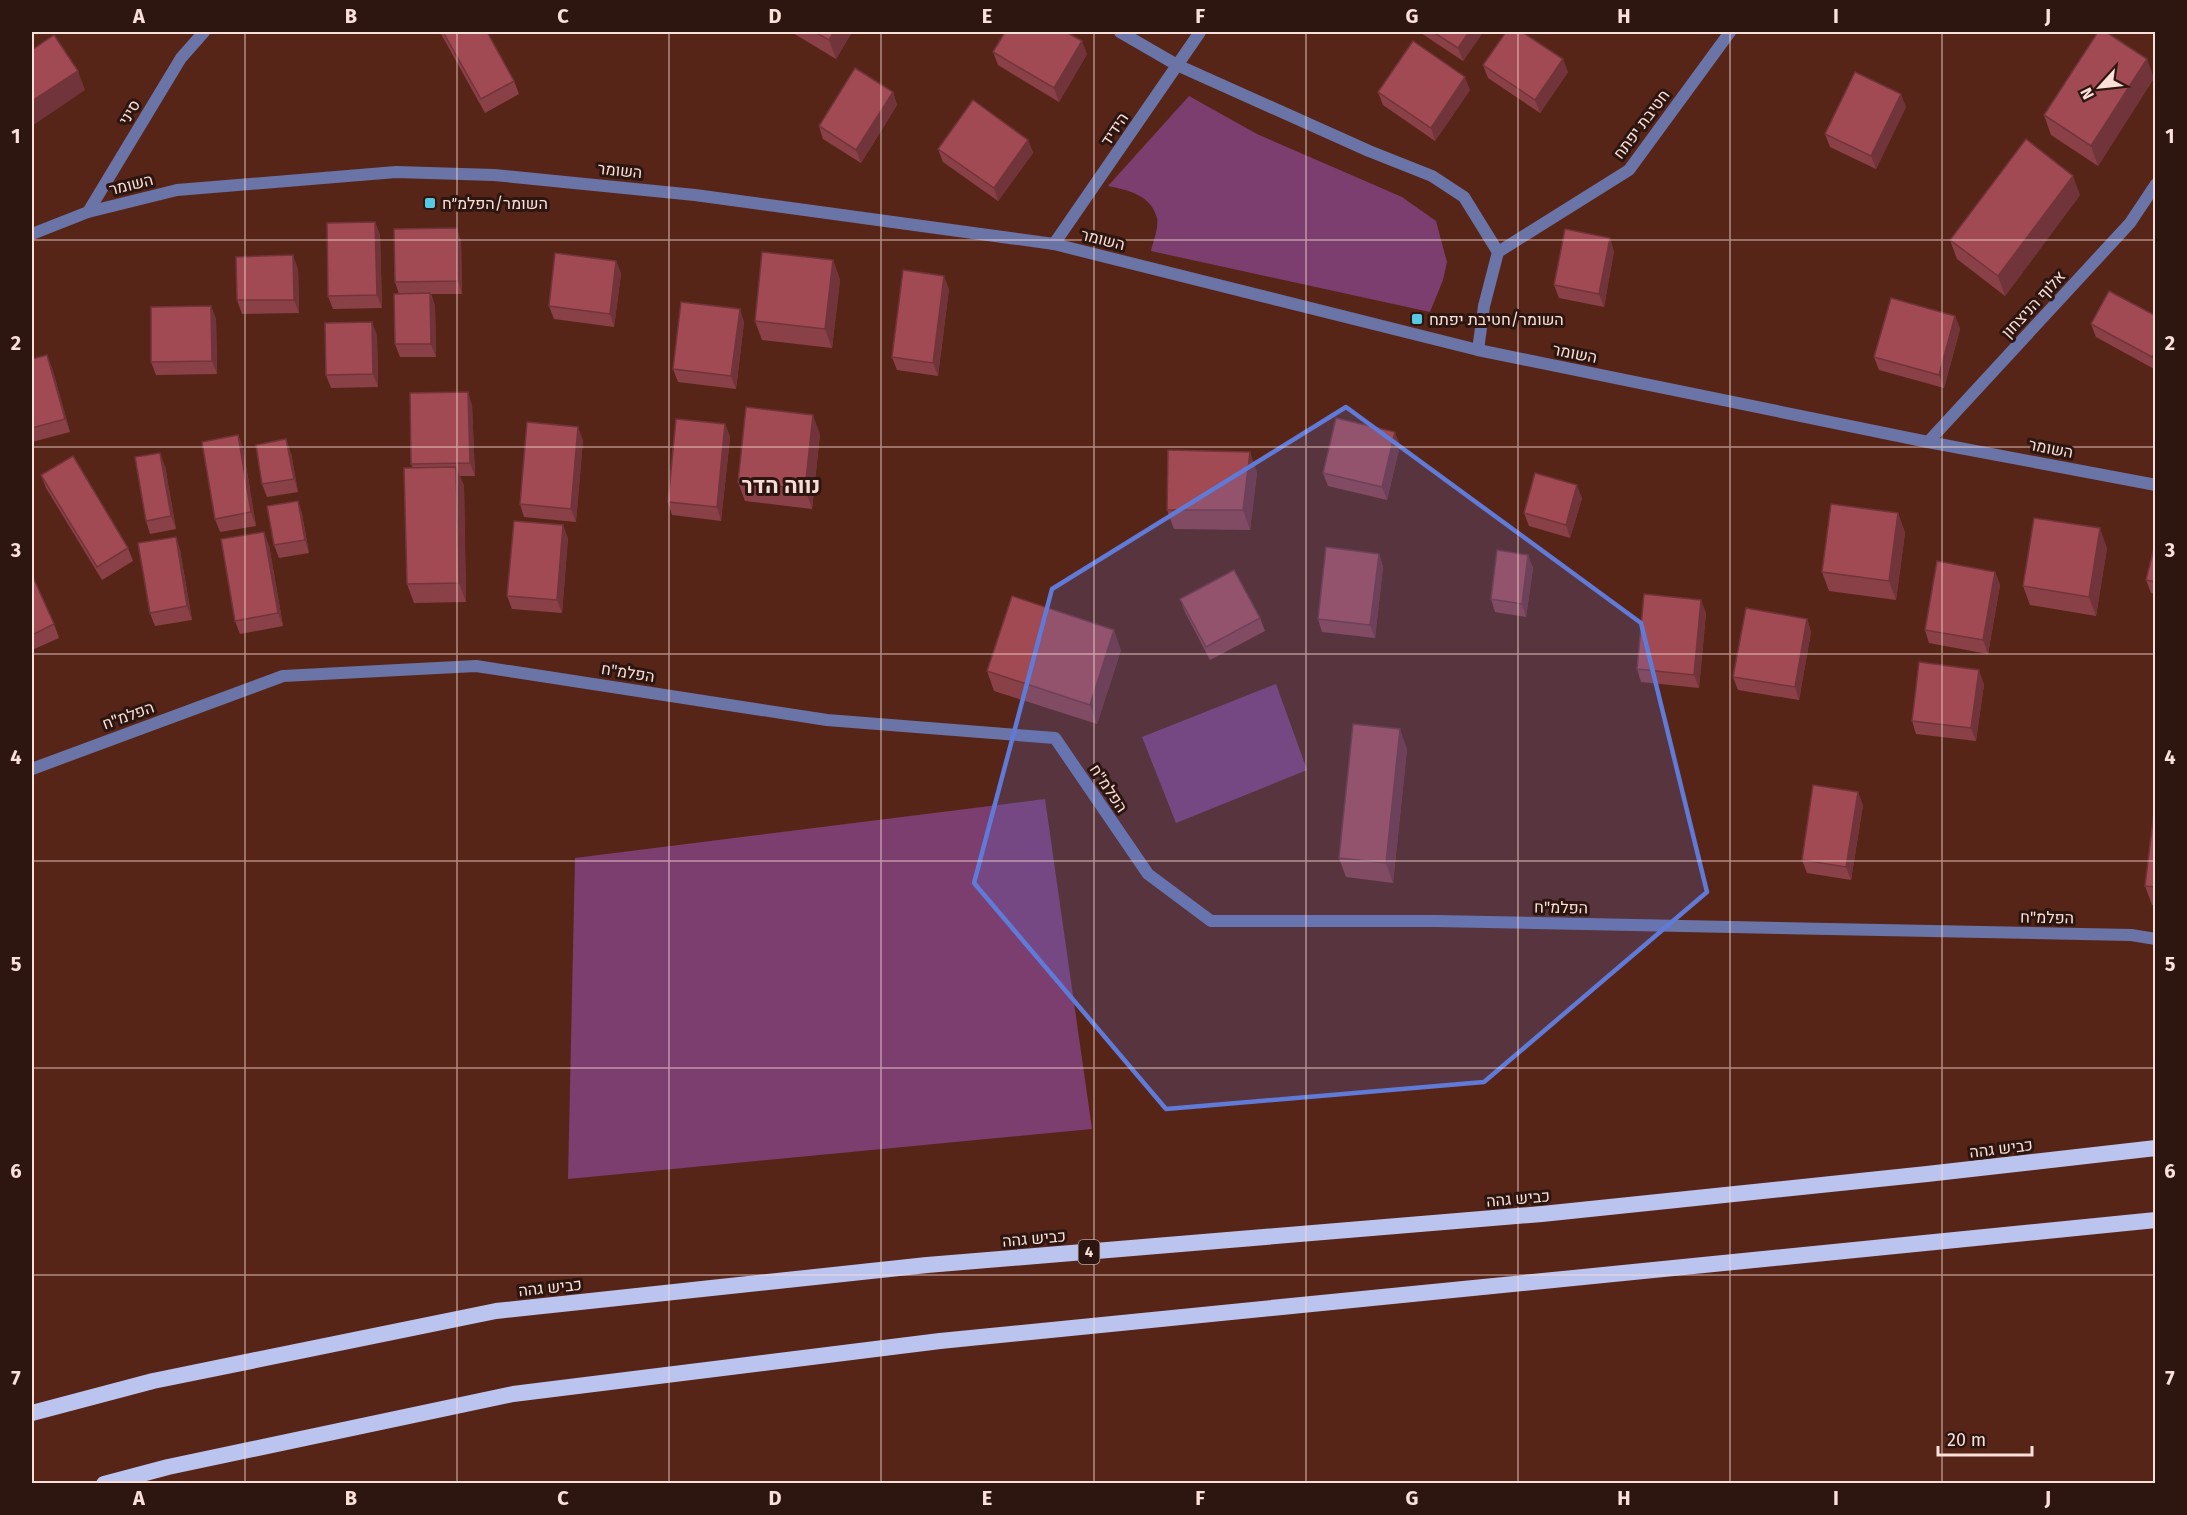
<svg xmlns="http://www.w3.org/2000/svg" width="2187" height="1515" viewBox="0 0 2187 1515" font-family="'Fira Sans',Heebo,sans-serif">
<style>
.green{fill:#7c3d6f}
.lines{fill:none;stroke-linecap:round;stroke-linejoin:round}
.minor{stroke:#6b74a7;stroke-width:12}
.trunk{stroke:#bac4ef;stroke-width:16}
.wall{fill:#8a4047}
.shaded-wall{fill:#71343a}
.building{fill:#a14a53;stroke:#71343a;stroke-width:1.5}
.marked{fill:#607ad8;fill-opacity:0.2;stroke:#607ad8;stroke-width:4.5;stroke-linejoin:round}
.grid{fill:none;stroke:#fbe0d9;stroke-width:1.5;stroke-opacity:0.55}
.poi-dot{fill:#58c9e3;stroke:#2d1610;stroke-width:2}
.labels{text-anchor:middle;stroke-width:6;stroke-linejoin:round;paint-order:stroke}
.shield{fill:#2d1610;stroke:#bda39d;stroke-width:1.5}
.shield-label{font-size:15px;font-weight:bold;fill:#fbe0d9}
.street-label{font-size:16px;fill:#fbe0d9;stroke:#2d1610}
.poi-label{font-size:16px;fill:#fbe0d9;stroke:#2d1610;text-anchor:start}
.district-label{font-size:22px;font-weight:bold;fill:#f7ddd6;stroke:#2d1610}
.neatline{fill:none;stroke:#fbe0d9;stroke-width:2}
.grid-label{font-size:20px;text-anchor:middle;font-weight:bold;fill:#fbe0d9}
</style>
<rect width="100%" height="100%" fill="#572518"/>
<g class="green">
<path d="M1189,96L1257,134L1402,197L1436,221L1447,262L1443,280L1430,312L1151,251C1153,242 1159,227 1157,218C1151,195 1128,190 1108,186Z"/>
<polygon points="1276,684 1307,770 1176,823 1142,737"/>
<polygon points="1045,799 1092,1129 568,1179 575,858"/>
</g>
<g class="lines">
<g class="minor">
<polyline points="1120,32 1177,65 1369,151 1432,176 1464,197 1498,252 1484,306 1478,350"/>
<polyline points="88,212 181,58 204,32"/>
<polyline points="32,234 88,212 177,190 396,172 494,175 695,195 1054,244 1478,350 1928,442 2156,485"/>
<polyline points="1054,244 1200,32"/>
<polyline points="1498,252 1629,170 1730,32"/>
<polyline points="1928,442 2130,223 2156,184"/>
<polyline points="32,769 283,676 476,666 827,720 1055,738 1148,874 1211,921 1436,921 2131,935 2156,939"/>
</g>
<g class="trunk">
<polyline points="32,1413 153,1381 496,1311 927,1265 1542,1214 1927,1174 2156,1148"/>
<polyline points="104,1484 168,1467 513,1394 940,1341 2156,1220"/>
</g>
</g>
<g class="wall">
<polygon points="440,32 487,32 514,81 519,94 485,113"/>
<polygon points="792,32 852,32 836,59 793,33"/>
<polygon points="1421,32 1483,32 1463,61 1421,33"/>
<polygon points="993,52 1087,54 1059,102 998,65"/>
<polygon points="1483,65 1568,72 1540,113 1488,78"/>
<polygon points="2154,78 2098,166 2051,135 2044,115"/>
<polygon points="1470,90 1435,141 1383,105 1378,92"/>
<polygon points="893,92 897,105 861,163 823,139 819,126"/>
<polygon points="1906,107 1876,169 1830,147 1825,134"/>
<polygon points="1028,140 1033,153 998,201 943,162 938,149"/>
<polygon points="2080,195 2005,296 1957,259 1950,240"/>
<polygon points="375,222 380,235 382,308 333,309 328,296"/>
<polygon points="461,241 462,294 431,294 435,306 436,357 400,357 395,344 399,294 395,282"/>
<polygon points="1614,251 1604,307 1559,298 1554,285"/>
<polygon points="833,260 840,280 832,348 762,340 755,321"/>
<polygon points="616,261 621,274 614,327 554,319 549,306"/>
<polygon points="298,269 299,313 242,314 237,300"/>
<polygon points="949,289 938,376 897,370 892,357"/>
<polygon points="211,306 216,319 217,374 156,375 151,362"/>
<polygon points="1955,316 1960,329 1944,388 1879,370 1874,357"/>
<polygon points="2156,316 2156,370 2096,337 2091,324"/>
<polygon points="744,322 736,389 678,382 673,369"/>
<polygon points="377,335 378,387 331,388 326,375"/>
<polygon points="32,359 52,368 70,432 32,442"/>
<polygon points="472,405 475,476 460,476 464,486 466,602 414,603 407,584 413,468 411,464"/>
<polygon points="725,424 730,437 721,521 672,515 668,502"/>
<polygon points="820,434 812,509 745,501 738,482"/>
<polygon points="238,435 243,448 256,526 220,532 215,519"/>
<polygon points="583,440 576,522 524,517 520,504"/>
<polygon points="1400,445 1387,500 1328,486 1323,473"/>
<polygon points="291,453 298,492 267,497 262,484"/>
<polygon points="165,466 176,529 150,534 146,521"/>
<polygon points="1257,472 1250,530 1174,529 1167,510"/>
<polygon points="41,475 128,548 133,561 102,580 46,488"/>
<polygon points="1582,498 1570,538 1529,526 1524,513"/>
<polygon points="298,501 302,514 309,553 279,558 274,545"/>
<polygon points="1898,513 1905,533 1896,600 1829,591 1822,572"/>
<polygon points="176,537 180,550 192,620 155,626 150,613"/>
<polygon points="568,538 562,613 512,609 507,596"/>
<polygon points="2156,540 2156,594 2151,593 2146,580"/>
<polygon points="269,545 283,626 240,634 235,621"/>
<polygon points="2107,548 2096,616 2030,605 2023,586"/>
<polygon points="1379,554 1383,567 1375,638 1322,632 1318,619"/>
<polygon points="1528,555 1533,568 1526,617 1495,612 1491,599"/>
<polygon points="1995,572 2000,585 1988,654 1929,643 1925,630"/>
<polygon points="32,575 54,624 59,638 32,650"/>
<polygon points="1180,599 1260,618 1265,631 1210,660 1185,612"/>
<polygon points="1706,613 1699,688 1641,682 1637,669"/>
<polygon points="1807,619 1811,632 1799,700 1738,690 1733,677"/>
<polygon points="1121,650 1097,724 994,691 987,671"/>
<polygon points="1984,684 1976,741 1916,734 1912,721"/>
<polygon points="1407,749 1393,883 1346,877 1339,858"/>
<polygon points="2156,804 2156,906 2152,905 2145,886"/>
<polygon points="1863,805 1851,880 1807,873 1802,860"/>
</g>
<g class="shaded-wall">
<polygon points="834,32 852,32 836,59 829,40"/>
<polygon points="1469,32 1483,32 1463,61 1458,48"/>
<polygon points="1082,41 1087,54 1059,102 1054,88"/>
<polygon points="1563,59 1568,72 1540,113 1535,100"/>
<polygon points="2147,59 2154,78 2098,166 2091,146"/>
<polygon points="78,71 85,90 32,126 32,101"/>
<polygon points="1465,77 1470,90 1435,141 1431,128"/>
<polygon points="893,92 897,105 861,163 856,150"/>
<polygon points="1901,94 1906,107 1876,169 1871,156"/>
<polygon points="1028,140 1033,153 998,201 994,188"/>
<polygon points="2073,176 2080,195 2005,296 1998,276"/>
<polygon points="375,222 380,235 382,308 377,295"/>
<polygon points="457,228 461,241 462,294 458,281"/>
<polygon points="1610,238 1614,251 1604,307 1599,294"/>
<polygon points="293,255 298,269 299,313 294,300"/>
<polygon points="833,260 840,280 832,348 825,329"/>
<polygon points="616,261 621,274 614,327 610,314"/>
<polygon points="944,276 949,289 938,376 933,363"/>
<polygon points="430,293 435,306 436,357 431,344"/>
<polygon points="211,306 216,319 217,374 212,361"/>
<polygon points="740,309 744,322 736,389 731,376"/>
<polygon points="1955,316 1960,329 1944,388 1939,375"/>
<polygon points="372,322 377,335 378,387 373,374"/>
<polygon points="2156,351 2156,367 2152,357"/>
<polygon points="47,355 52,368 70,432 65,419"/>
<polygon points="468,392 472,405 475,476 470,463"/>
<polygon points="813,415 820,434 812,509 805,489"/>
<polygon points="725,424 730,437 721,521 717,507"/>
<polygon points="578,427 583,440 576,522 571,509"/>
<polygon points="1395,432 1400,445 1387,500 1382,487"/>
<polygon points="238,435 243,448 256,526 251,512"/>
<polygon points="286,439 291,453 298,492 294,479"/>
<polygon points="1250,452 1257,472 1250,530 1243,510"/>
<polygon points="160,453 165,466 176,529 171,516"/>
<polygon points="456,467 464,486 466,602 459,583"/>
<polygon points="1577,485 1582,498 1570,538 1566,525"/>
<polygon points="298,501 302,514 309,553 305,540"/>
<polygon points="1898,513 1905,533 1896,600 1889,581"/>
<polygon points="563,525 568,538 562,613 557,600"/>
<polygon points="2100,528 2107,548 2096,616 2089,597"/>
<polygon points="264,532 269,545 283,626 278,613"/>
<polygon points="176,537 180,550 192,620 187,606"/>
<polygon points="1379,554 1383,567 1375,638 1370,625"/>
<polygon points="1528,555 1533,568 1526,617 1522,604"/>
<polygon points="1995,572 2000,585 1988,654 1983,640"/>
<polygon points="1701,600 1706,613 1699,688 1694,675"/>
<polygon points="1807,619 1811,632 1799,700 1795,687"/>
<polygon points="1114,630 1121,650 1097,724 1090,705"/>
<polygon points="1979,670 1984,684 1976,741 1971,728"/>
<polygon points="1400,729 1407,749 1393,883 1386,863"/>
<polygon points="1858,792 1863,805 1851,880 1846,867"/>
</g>
<g class="building">
<polygon points="443,32 487,32 514,81 481,99"/>
<polygon points="815,32 834,32 829,40"/>
<polygon points="1005,32 1066,32 1082,41 1054,88 993,52"/>
<polygon points="1433,32 1469,32 1458,48"/>
<polygon points="1506,32 1522,32 1563,59 1535,100 1483,65"/>
<polygon points="2098,32 2106,32 2147,59 2091,146 2044,115"/>
<polygon points="54,35 78,71 32,101 32,50"/>
<polygon points="1413,41 1465,77 1431,128 1378,92"/>
<polygon points="855,68 893,92 856,150 819,126"/>
<polygon points="1855,72 1901,94 1871,156 1825,134"/>
<polygon points="973,100 1028,140 994,188 938,149"/>
<polygon points="2026,139 2073,176 1998,276 1950,240"/>
<polygon points="375,222 377,295 328,296 327,223"/>
<polygon points="457,228 458,281 395,282 394,229"/>
<polygon points="1565,229 1610,238 1599,294 1554,285"/>
<polygon points="762,252 833,260 825,329 755,321"/>
<polygon points="555,253 616,261 610,314 549,306"/>
<polygon points="293,255 294,300 237,300 236,257"/>
<polygon points="903,270 944,276 933,363 892,357"/>
<polygon points="2109,291 2156,316 2156,351 2152,357 2091,324"/>
<polygon points="430,293 431,344 395,344 394,294"/>
<polygon points="1891,298 1955,316 1939,375 1874,357"/>
<polygon points="681,302 740,309 731,376 673,369"/>
<polygon points="211,306 212,361 151,362 151,307"/>
<polygon points="372,322 373,374 326,375 325,323"/>
<polygon points="47,355 65,419 32,428 32,359"/>
<polygon points="468,392 470,463 411,464 410,393"/>
<polygon points="746,407 813,415 805,489 738,482"/>
<polygon points="1336,418 1395,432 1382,487 1323,473"/>
<polygon points="676,419 725,424 717,507 668,502"/>
<polygon points="527,422 578,427 571,509 520,504"/>
<polygon points="238,435 251,512 215,519 202,442"/>
<polygon points="286,439 294,479 262,484 256,445"/>
<polygon points="1168,450 1250,452 1243,510 1167,510"/>
<polygon points="160,453 171,516 146,521 135,457"/>
<polygon points="73,456 128,548 97,567 41,475"/>
<polygon points="456,467 459,583 407,584 404,468"/>
<polygon points="1535,473 1577,485 1566,525 1524,513"/>
<polygon points="298,501 305,540 274,545 267,506"/>
<polygon points="1831,504 1898,513 1889,581 1822,572"/>
<polygon points="2034,518 2100,528 2089,597 2023,586"/>
<polygon points="514,521 563,525 557,600 507,596"/>
<polygon points="264,532 278,613 235,621 221,539"/>
<polygon points="176,537 187,606 150,613 138,543"/>
<polygon points="2156,540 2156,582 2146,580"/>
<polygon points="1326,547 1379,554 1370,625 1318,619"/>
<polygon points="1497,550 1528,555 1522,604 1491,599"/>
<polygon points="1937,561 1995,572 1983,640 1925,630"/>
<polygon points="1234,570 1260,618 1206,647 1180,599"/>
<polygon points="32,575 54,624 32,635"/>
<polygon points="1644,594 1701,600 1694,675 1637,669"/>
<polygon points="1012,596 1114,630 1090,705 987,671"/>
<polygon points="1746,608 1807,619 1795,687 1733,677"/>
<polygon points="1919,662 1979,670 1971,728 1912,721"/>
<polygon points="1353,724 1400,729 1386,863 1339,858"/>
<polygon points="1813,785 1858,792 1846,867 1802,860"/>
<polygon points="2155,804 2156,804 2156,887 2145,886"/>
</g>
<path class="marked" d="M1346,407L1641,623L1707,892L1484,1082L1166,1109L974,883L1052,589Z"/>
<path class="grid" d="M245,32V1484M457,32V1484M669,32V1484M881,32V1484M1094,32V1484M1306,32V1484M1518,32V1484M1730,32V1484M1942,32V1484M32,240H2156M32,447H2156M32,654H2156M32,861H2156M32,1068H2156M32,1275H2156"/>
<g class="poi-dot">
<rect x="424" y="197" width="12" height="12" rx="3"/>
<rect x="1411" y="313" width="12" height="12" rx="3"/>
</g>
<g class="labels">
<rect class="shield" x="1078.5" y="1240" width="21" height="24" rx="4.5"/>
<g class="shield-label">
<text x="1089" y="1257">4</text>
</g>
<g class="street-label">
<text transform="translate(129 112) rotate(-59)" y="6">סיני</text>
<text transform="translate(1641 124) rotate(-53)" y="6">חטיבת יפתח</text>
<text transform="translate(1114 129) rotate(-56)" y="6">הידיד</text>
<text transform="translate(620 170) rotate(6)" y="6">השומר</text>
<text transform="translate(131 184) rotate(-14)" y="6">השומר</text>
<text transform="translate(1103 239) rotate(14)" y="6">השומר</text>
<text transform="translate(2033 304) rotate(-47)" y="6">אלוף הניצחון</text>
<text transform="translate(1575 353) rotate(11)" y="6">השומר</text>
<text transform="translate(2051 448) rotate(11)" y="6">השומר</text>
<text transform="translate(628 672) rotate(9)" y="6">הפלמ"ח</text>
<text transform="translate(128 715) rotate(-20)" y="6">הפלמ"ח</text>
<text transform="translate(1109 788) rotate(56)" y="6">הפלמ"ח</text>
<text transform="translate(1561 907) rotate(1)" y="6">הפלמ"ח</text>
<text transform="translate(2047 917) rotate(1)" y="6">הפלמ"ח</text>
<text transform="translate(2001 1148) rotate(-7)" y="6">כביש גהה</text>
<text transform="translate(1518 1198) rotate(-5)" y="6">כביש גהה</text>
<text transform="translate(1034 1238) rotate(-5)" y="6">כביש גהה</text>
<text transform="translate(550 1287) rotate(-6)" y="6">כביש גהה</text>
</g>
<g class="poi-label">
<text x="442" y="209">השומר/הפלמ״ח</text>
<text x="1429" y="325">השומר/חטיבת יפתח</text>
</g>
<g class="district-label">
<text x="781" y="493">נווה הדר</text>
</g>
</g>
<rect width="2187" height="1515" fill="none" stroke="#2d1610" stroke-width="66"/>
<g transform="translate(2100 87) rotate(243)" stroke="#2d1610" stroke-width="4.5" paint-order="stroke">
<path d="M0-4.5L10 22L0 15L-10 22Z" fill="#fbe0d9"/>
<text y="-9" font-size="16" font-weight="bold" text-anchor="middle" fill="#fbe0d9">N</text>
</g>
<path d="M1938 1446v9h94v-9" fill="none" stroke="#fbe0d9" stroke-width="3"/>
<text x="1947" y="1446" font-size="18" fill="#fbe0d9" stroke="#2d1610" stroke-width="4.5" paint-order="stroke">20 m</text>
<rect x="33" y="33" width="2121" height="1449" class="neatline"/>
<g class="grid-label">
<text x="139" y="23">A</text>
<text x="351" y="23">B</text>
<text x="563" y="23">C</text>
<text x="775" y="23">D</text>
<text x="987" y="23">E</text>
<text x="1200" y="23">F</text>
<text x="1412" y="23">G</text>
<text x="1624" y="23">H</text>
<text x="1836" y="23">I</text>
<text x="2048" y="23">J</text>
<text x="16" y="143">1</text>
<text x="2170" y="143">1</text>
<text x="16" y="350">2</text>
<text x="2170" y="350">2</text>
<text x="16" y="557">3</text>
<text x="2170" y="557">3</text>
<text x="16" y="764">4</text>
<text x="2170" y="764">4</text>
<text x="16" y="971">5</text>
<text x="2170" y="971">5</text>
<text x="16" y="1178">6</text>
<text x="2170" y="1178">6</text>
<text x="16" y="1385">7</text>
<text x="2170" y="1385">7</text>
<text x="139" y="1505">A</text>
<text x="351" y="1505">B</text>
<text x="563" y="1505">C</text>
<text x="775" y="1505">D</text>
<text x="987" y="1505">E</text>
<text x="1200" y="1505">F</text>
<text x="1412" y="1505">G</text>
<text x="1624" y="1505">H</text>
<text x="1836" y="1505">I</text>
<text x="2048" y="1505">J</text>
</g>
</svg>
